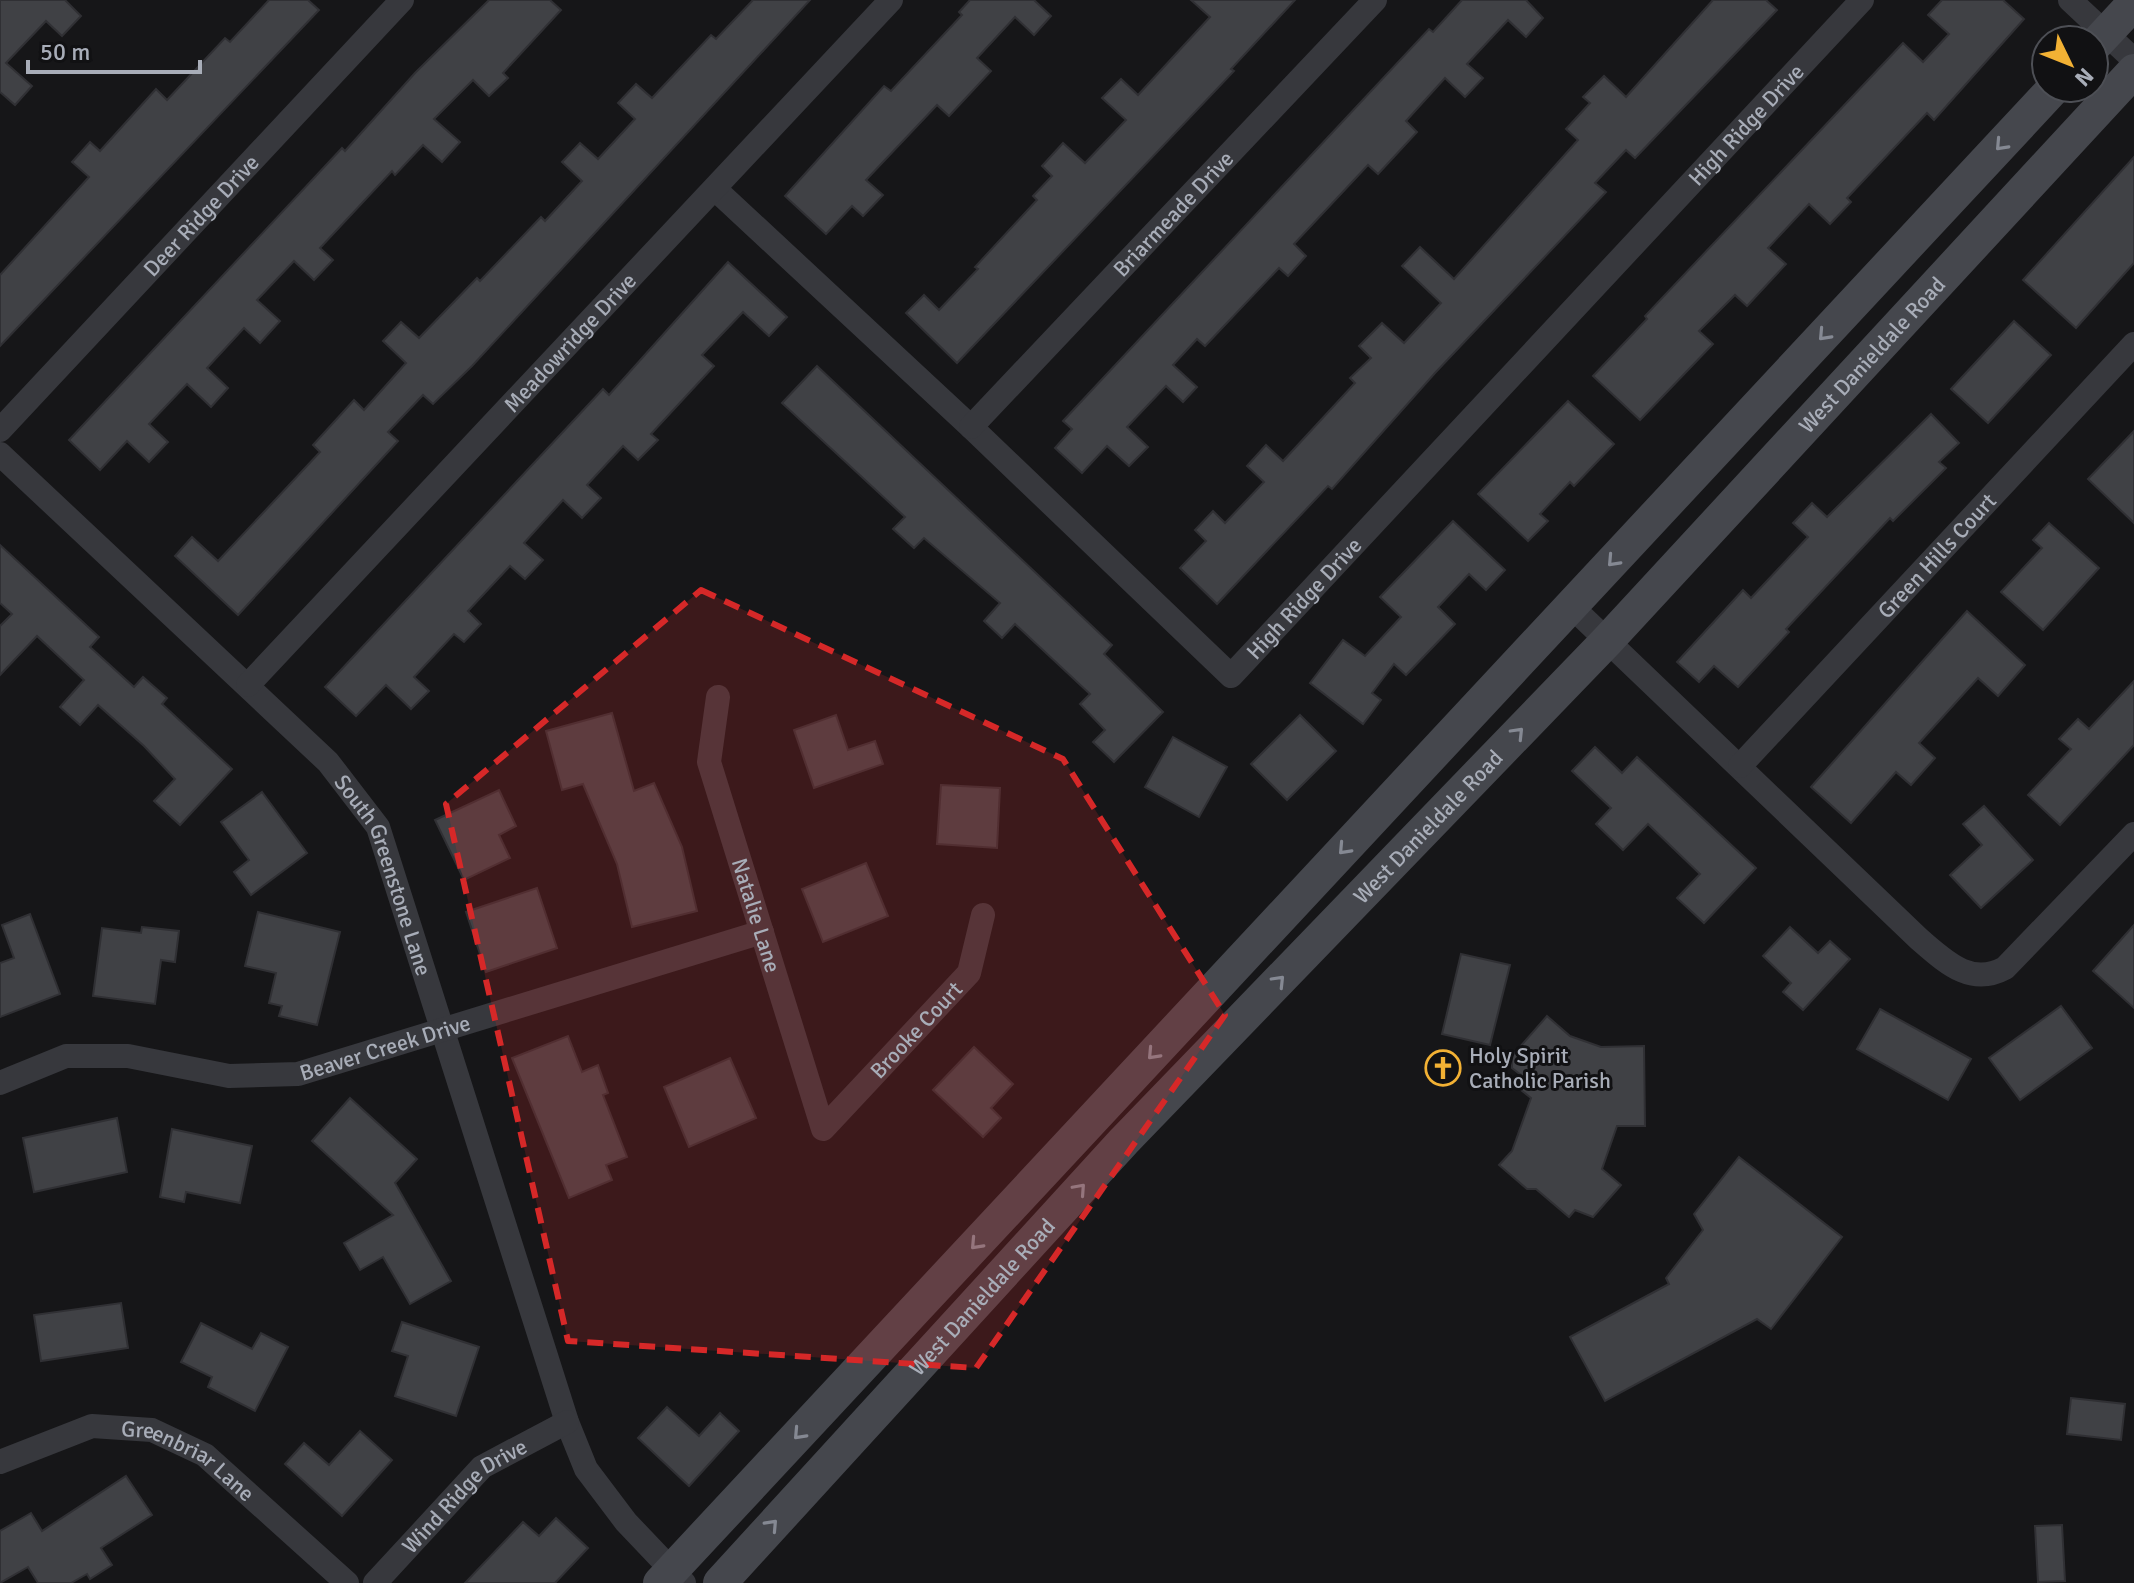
<svg xmlns="http://www.w3.org/2000/svg" width="2134" height="1583" viewBox="0 0 2134 1583" font-family="Signika,sans-serif">
<style>
.building{fill:#404145;stroke:#303034;stroke-width:2}
.lines{fill:none;stroke-linecap:round;stroke-linejoin:round}
.street{stroke:#37383d;stroke-width:24}
.secondary{stroke:#45474d;stroke-width:34}
.oneway{stroke:#858993}
.marked{fill:#d62828;fill-opacity:0.2;stroke:#d62828;stroke-width:6;stroke-dasharray:16 10;stroke-linejoin:round}
.labels{text-anchor:middle;stroke-width:6;stroke-linejoin:round;paint-order:stroke}
.street-label{font-size:22px;fill:#a8adb8;stroke:#111113}
.poi-label{font-size:22px;fill:#a8adb8;stroke:#111113;text-anchor:start}
</style>
<rect width="100%" height="100%" fill="#161618"/>
<g class="building">
<polygon points="0,0 65,0 81,16 62,36 46,21 6,63 32,86 15,105 0,92"/>
<polygon points="269,0 308,0 319,10 0,346 0,275 89,177 72,162 90,142 100,151 156,89 167,100 225,38 230,42"/>
<polygon points="489,0 550,0 561,10 503,73 508,78 489,96 473,80 434,119 460,142 442,162 423,145 395,175 392,171 320,248 333,260 314,280 294,261 257,300 280,321 260,343 244,328 207,368 228,388 211,407 187,384 149,424 168,442 149,462 127,441 100,470 69,440 342,148 345,151 415,73"/>
<polygon points="753,0 810,0 472,366 433,404 423,395 388,432 398,441 238,615 175,556 192,537 218,561 320,452 313,445 354,400 364,410 406,363 383,341 401,322 419,338 477,278 480,281 541,217 545,221 582,181 562,162 580,143 598,159 635,119 618,103 636,84 652,98 711,35 716,39"/>
<polygon points="970,0 1034,0 1051,16 1034,35 1015,17 977,58 991,71 949,116 937,105 866,180 883,195 863,216 852,206 826,234 785,196 884,86 891,91 962,15 959,12"/>
<polygon points="1191,0 1295,0 1231,69 1234,71 957,363 906,313 924,295 939,310 978,269 975,267 1037,200 1033,196 1052,176 1042,166 1063,143 1085,163 1126,120 1102,98 1121,79 1138,95 1210,17"/>
<polygon points="1462,0 1526,0 1543,18 1526,37 1508,20 1467,64 1483,78 1465,97 1445,78 1406,121 1417,132 1378,174 1368,165 1294,244 1306,256 1288,276 1279,268 1205,346 1197,339 1173,365 1197,387 1183,402 1166,386 1127,427 1148,447 1129,466 1107,446 1082,473 1055,448 1072,429 1063,421 1429,29 1433,32"/>
<polygon points="1713,0 1766,0 1777,10 1635,158 1626,150 1595,183 1606,192 1435,373 1332,489 1328,486 1217,604 1180,568 1206,541 1195,530 1213,511 1225,523 1264,482 1247,466 1266,445 1283,461 1355,383 1350,378 1371,358 1359,346 1382,323 1404,343 1441,303 1402,266 1420,247 1454,279 1578,140 1566,129 1590,103 1583,97 1604,76 1626,97"/>
<polygon points="1942,0 2003,0 2024,19 1934,120 1927,113 1847,198 1851,202 1830,224 1809,204 1768,248 1786,264 1747,306 1735,295 1699,331 1713,344 1640,420 1593,376 1647,319 1645,316 1903,43 1923,62 1949,34 1928,15"/>
<polygon points="2134,157 2134,263 2076,328 2023,280"/>
<polygon points="728,262 787,317 769,336 743,312 702,355 714,366 651,434 658,440 638,460 623,446 587,485 601,498 582,518 563,500 524,543 543,560 525,579 510,566 468,611 481,624 464,642 454,634 414,677 429,691 411,709 386,685 356,716 325,687 603,389 609,395"/>
<polygon points="2014,321 2051,355 1988,423 1951,389"/>
<polygon points="817,366 1112,645 1104,654 1163,712 1114,762 1093,742 1105,730 1080,704 1090,694 1015,624 1002,638 984,621 1000,603 924,538 914,548 893,529 905,517 782,403"/>
<polygon points="1568,401 1614,444 1574,486 1570,482 1540,514 1548,521 1528,541 1478,494"/>
<polygon points="1931,414 1959,443 1939,462 1946,468 1893,521 1890,518 1786,629 1789,632 1738,687 1714,666 1699,682 1677,662 1743,590 1751,598 1808,537 1793,523 1812,503 1827,517"/>
<polygon points="2134,431 2134,523 2088,479"/>
<polygon points="1453,521 1505,570 1486,590 1469,574 1438,607 1455,624 1406,675 1394,664 1372,693 1381,700 1363,724 1310,683 1343,640 1365,656 1401,617 1380,597"/>
<polygon points="2049,523 2099,568 2043,630 2001,592 2042,548 2033,540"/>
<polygon points="0,545 99,637 90,647 134,687 143,677 167,698 162,704 232,769 180,825 154,801 175,779 144,746 98,705 80,725 60,707 84,680 37,636 0,675 0,626 12,614 0,603"/>
<polygon points="1967,611 2025,665 1998,696 1978,678 1919,743 1935,758 1911,785 1896,772 1851,823 1811,787"/>
<polygon points="2134,681 2134,745 2060,825 2028,795 2071,749 2059,739 2078,719 2089,729"/>
<polygon points="612,713 634,791 654,783 682,847 697,911 632,927 617,864 583,784 562,790 546,731"/>
<polygon points="836,715 848,750 875,741 883,764 814,788 794,730"/>
<polygon points="1300,715 1336,751 1287,800 1251,764"/>
<polygon points="1173,737 1227,767 1199,817 1145,787"/>
<polygon points="1595,747 1622,773 1637,757 1756,868 1704,923 1677,898 1700,874 1648,824 1623,850 1596,824 1611,808 1572,771"/>
<polygon points="941,785 1000,788 997,848 937,844"/>
<polygon points="499,790 516,826 499,835 510,858 464,880 435,820"/>
<polygon points="262,792 307,853 251,895 234,872 249,860 221,822"/>
<polygon points="1984,806 2033,860 1981,908 1950,875 1982,845 1963,824"/>
<polygon points="866,863 888,916 823,942 802,889"/>
<polygon points="537,888 557,948 486,972 466,912"/>
<polygon points="258,912 340,932 317,1025 279,1016 282,1006 269,1003 276,973 245,966"/>
<polygon points="30,914 60,994 0,1017 0,963 14,958 2,925"/>
<polygon points="2134,925 2134,1008 2093,971"/>
<polygon points="142,927 179,931 175,962 161,960 155,1004 93,996 102,928 141,933"/>
<polygon points="1790,927 1818,953 1830,941 1850,959 1803,1010 1783,992 1791,983 1763,956"/>
<polygon points="1461,954 1510,965 1490,1045 1442,1034"/>
<polygon points="2061,1006 2092,1048 2020,1100 1989,1058"/>
<polygon points="1880,1009 1971,1059 1948,1100 1857,1049"/>
<polygon points="1547,1016 1570,1036 1601,1047 1644,1046 1645,1126 1617,1126 1602,1169 1621,1185 1593,1217 1575,1210 1569,1217 1536,1189 1527,1189 1499,1165 1512,1151 1531,1098 1521,1090 1521,1075 1512,1068 1512,1056"/>
<polygon points="568,1036 582,1072 598,1065 608,1093 603,1095 627,1157 606,1165 612,1180 569,1198 512,1058"/>
<polygon points="974,1047 1013,1084 991,1108 1001,1118 983,1137 933,1090"/>
<polygon points="730,1058 756,1118 689,1147 664,1087"/>
<polygon points="350,1098 417,1159 395,1183 451,1281 410,1304 383,1257 360,1270 344,1243 393,1215 312,1141"/>
<polygon points="117,1118 127,1172 34,1192 23,1138"/>
<polygon points="172,1129 252,1146 240,1203 186,1192 184,1202 160,1197"/>
<polygon points="1739,1157 1842,1237 1771,1329 1757,1319 1605,1401 1570,1337 1669,1284 1666,1278 1703,1230 1694,1214"/>
<polygon points="121,1303 128,1348 41,1361 34,1315"/>
<polygon points="402,1322 479,1347 456,1416 395,1396 408,1356 392,1351"/>
<polygon points="201,1323 252,1349 261,1333 288,1347 255,1411 208,1387 212,1377 181,1362"/>
<polygon points="2071,1398 2125,1404 2121,1440 2067,1434"/>
<polygon points="667,1407 699,1436 720,1413 739,1431 689,1486 638,1438"/>
<polygon points="360,1431 392,1460 342,1516 285,1464 304,1443 329,1465"/>
<polygon points="126,1476 152,1515 101,1548 112,1565 90,1579 87,1574 71,1583 38,1583 28,1567 0,1583 0,1531 31,1513 42,1531"/>
<polygon points="556,1518 588,1548 555,1583 465,1583 523,1522 539,1536"/>
<polygon points="2062,1525 2065,1581 2038,1582 2035,1526"/>
</g>
<g class="lines">
<g class="street">
<polyline points="2070,0 2134,60"/>
<path id="s1" d="M715,189L971,427L1231,676L1862,0"/>
<path id="s2" d="M971,427L1375,0"/>
<path id="s3" d="M0,430L402,0"/>
<path id="s4" d="M0,454L328,762L378,827L567,1422L586,1469L626,1522L684,1583"/>
<path d="M1571,606L1919,939C1945,961 1970,987 2005,968L2134,834"/>
<path id="s5" d="M248,685L891,0"/>
<path id="s6" d="M718,697L709,762L823,1129L969,973L983,915"/>
<path id="s7" d="M1740,766L2134,344"/>
<path id="s8" d="M0,1083L66,1056H128L229,1076L298,1074L762,932"/>
<path id="s9" d="M0,1462L92,1426L152,1430L205,1455L347,1583"/>
<path id="s10" d="M375,1583L482,1467L567,1422"/>
</g>
<g class="secondary">
<polyline points="2094,46 2134,3"/>
<polyline points="660,1583 2054,88"/>
<path id="s11" d="M720,1583L1124,1141L1607,641L2134,71"/>
</g>
</g>
<defs><path id="oneway-chevron" d="M-2-3.5L2.5 0L-2 3.5" fill="none" stroke-width="1.6" stroke-linecap="round" stroke-linejoin="round" transform="scale(2)"/></defs>
<g class="oneway">
<use href="#oneway-chevron" transform="translate(2001 145) rotate(133)"/>
<use href="#oneway-chevron" transform="translate(1824 335) rotate(133)"/>
<use href="#oneway-chevron" transform="translate(1613 561) rotate(133)"/>
<use href="#oneway-chevron" transform="translate(1518 733) rotate(-46)"/>
<use href="#oneway-chevron" transform="translate(1344 849) rotate(133)"/>
<use href="#oneway-chevron" transform="translate(1279 981) rotate(-46)"/>
<use href="#oneway-chevron" transform="translate(1153 1054) rotate(133)"/>
<use href="#oneway-chevron" transform="translate(1080 1189) rotate(-48)"/>
<use href="#oneway-chevron" transform="translate(976 1244) rotate(133)"/>
<use href="#oneway-chevron" transform="translate(799 1434) rotate(133)"/>
<use href="#oneway-chevron" transform="translate(772 1525) rotate(-47)"/>
</g>
<path class="marked" d="M701,590L1063,759L1225,1015L976,1368L568,1341L446,804Z"/>
<defs>
<symbol id="church-ring" viewBox="-11 -11 22 22"><circle r="9.5" fill="#111113" stroke="#f2b134" stroke-width="1.5"/><path d="M-1.2-6h2.4v3.5h3.3v2.4h-3.3V6h-2.4V-.1h-3.3v-2.4h3.3Z" fill="#f2b134"/></symbol>
</defs>
<g fill-rule="evenodd">
<use href="#church-ring" x="1423" y="1048" width="40" height="40"/>
</g>
<g class="labels">
<g class="street-label">
<text dy="8" stroke="none"><textPath href="#s1" startOffset="1464">High Ridge Drive</textPath></text>
<text dy="8" stroke="none"><textPath href="#s2" startOffset="294">Briarmeade Drive</textPath></text>
<text dy="8" stroke="none"><textPath href="#s3" startOffset="294">Deer Ridge Drive</textPath></text>
<text dy="8" stroke="none"><textPath href="#s5" startOffset="470">Meadowridge Drive</textPath></text>
<text dy="8" stroke="none"><textPath href="#s11" startOffset="1684">West Danieldale Road</textPath></text>
<text dy="8" stroke="none"><textPath href="#s7" startOffset="288">Green Hills Court</textPath></text>
<text dy="8" stroke="none"><textPath href="#s1" startOffset="816">High Ridge Drive</textPath></text>
<text dy="8" stroke="none"><textPath href="#s11" startOffset="1036">West Danieldale Road</textPath></text>
<text dy="8" stroke="none"><textPath href="#s4" startOffset="578">South Greenstone Lane</textPath></text>
<text dy="8" stroke="none"><textPath href="#s6" startOffset="226">Natalie Lane</textPath></text>
<text dy="8" stroke="none"><textPath href="#s6" startOffset="586">Brooke Court</textPath></text>
<text dy="8" stroke="none"><textPath href="#s8" startOffset="396">Beaver Creek Drive</textPath></text>
<text dy="8" stroke="none"><textPath href="#s11" startOffset="388">West Danieldale Road</textPath></text>
<text dy="8" stroke="none"><textPath href="#s9" startOffset="204">Greenbriar Lane</textPath></text>
<text dy="8" stroke="none"><textPath href="#s10" startOffset="126">Wind Ridge Drive</textPath></text>
</g>
<g class="poi-label">
<text x="1469" y="1063">Holy Spirit<tspan x="1469" dy="25">Catholic Parish</tspan></text>
</g>
</g>
<g transform="translate(2070 64) rotate(133)"><circle r="38" fill="#111113" stroke="#4d4f55" stroke-width="2"/>
<path d="M0-6L14 30L0 20L-14 30Z" fill="#f2b134"/>
<text y="-12" font-size="22" font-weight="bold" text-anchor="middle" fill="#a8adb8">N</text>
</g>
<path d="M28 60v12h172v-12" fill="none" stroke="#a8adb8" stroke-width="4"/>
<text x="40" y="60" font-size="24" fill="#a8adb8" stroke="#111113" stroke-width="6" paint-order="stroke">50 m</text>
</svg>
